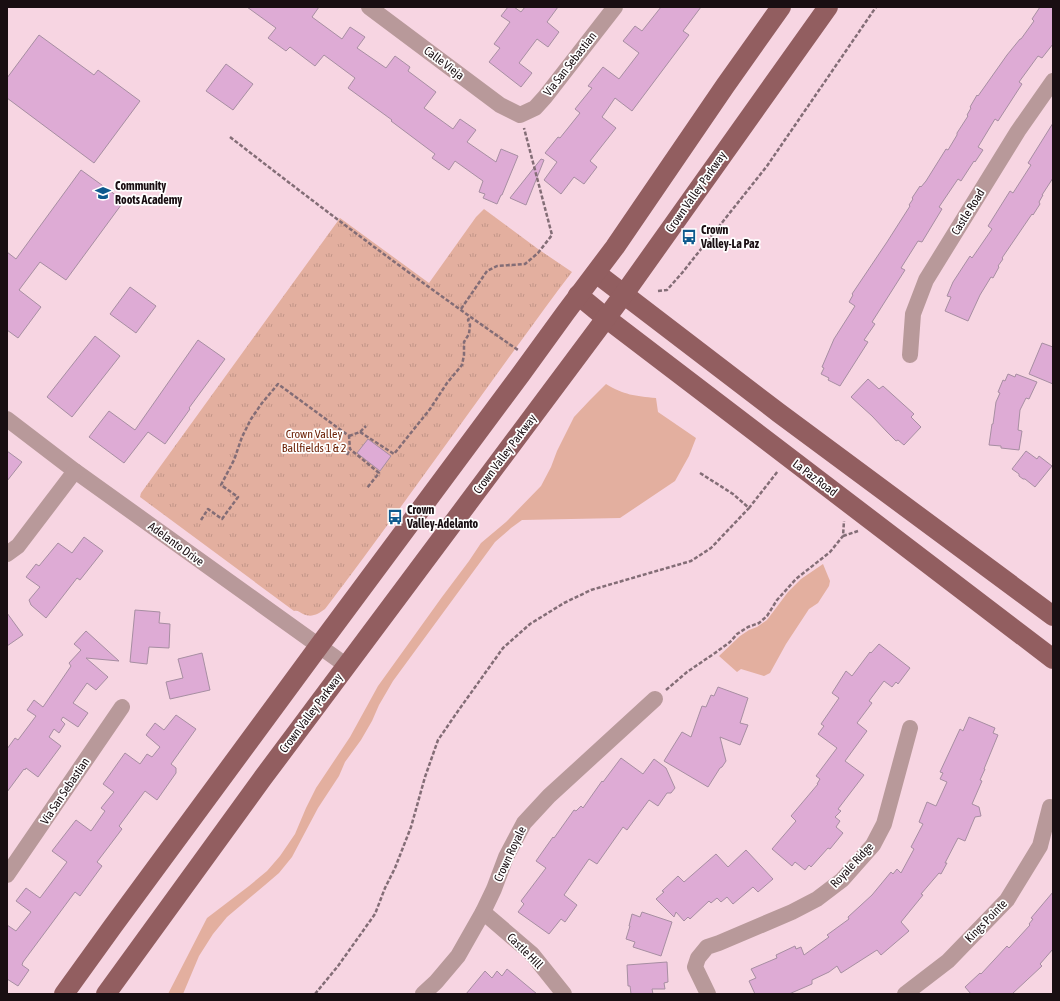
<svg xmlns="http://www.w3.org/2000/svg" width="1060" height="1001" viewBox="0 0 1060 1001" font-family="'Asap Condensed',sans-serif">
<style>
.grass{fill:#e3af9f}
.park{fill:url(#park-tufts)}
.building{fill:#deabd5;stroke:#a78ea2}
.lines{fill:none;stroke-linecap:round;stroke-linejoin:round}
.path{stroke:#836d76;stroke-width:2.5;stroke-dasharray:4 2;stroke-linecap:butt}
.minor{stroke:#b8999a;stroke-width:16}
.major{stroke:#925e60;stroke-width:20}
.labels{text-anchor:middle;stroke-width:3.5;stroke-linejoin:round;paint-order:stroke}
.street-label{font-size:12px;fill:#190e12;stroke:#fff}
.poi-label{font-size:12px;font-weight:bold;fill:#190e12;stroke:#fff;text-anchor:start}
.park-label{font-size:12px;fill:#6d2308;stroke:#fff}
</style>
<defs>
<pattern id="park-tufts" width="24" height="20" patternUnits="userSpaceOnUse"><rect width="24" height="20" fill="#e3af9f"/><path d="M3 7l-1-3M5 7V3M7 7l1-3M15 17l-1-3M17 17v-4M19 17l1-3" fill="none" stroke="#c29588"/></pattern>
</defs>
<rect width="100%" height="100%" fill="#f7d5e2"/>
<g class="grass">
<path d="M606,384C624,395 635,396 656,398L658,412L696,438L689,456L675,481L620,518L522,520L511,528L495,542L393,681L379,705L372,721L361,740L345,762L339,776L318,808L292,857L279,873L265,885L227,917L213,934L199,956L183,994H168L207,918L249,886L267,871L280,856L295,834L306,808L316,788L350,737L378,686L442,597L469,561L481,543L506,522L541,486L551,467L557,451L574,417L590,400Z"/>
<polygon points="823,564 830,581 829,586 818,603 809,609 786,644 770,673 764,676 741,669 737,672 719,656 740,636 749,630 757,627 767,620 788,592 801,579"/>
</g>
<path class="park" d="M484,209L538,249L572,272C553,296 536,321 518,345C454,433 391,522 325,609C318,614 312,618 303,614C299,612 298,610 294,611L140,497L141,493L340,218L429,283L476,217Z"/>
<g class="building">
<polygon points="247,7 319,7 312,17 342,39 350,27 365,37 357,48 386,68 395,56 410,67 408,71 436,92 424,108 453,129 460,119 476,130 467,142 496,162 501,149 518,156 502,195 501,195 497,204 483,198 485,194 479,192 483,181 455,161 449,170 432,158 435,154 391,121 392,120 348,88 355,78 324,55 315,66 290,47 286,51 268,38 276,28"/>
<polygon points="508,7 514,7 521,12 525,7 558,7 547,22 559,32 548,47 537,39 519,63 532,73 521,87 489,62 500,48 494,44 510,22 501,16"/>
<polygon points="661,7 701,7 683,31 689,35 632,111 615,98 602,117 616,128 590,161 597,167 584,184 574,177 561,194 544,180 557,162 545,153 558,137 560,138 580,113 575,109 592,88 588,86 603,67 619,79 639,53 623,41 635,26 642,31"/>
<polygon points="1040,7 1053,7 1053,44 1042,58 1038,56 1019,82 1022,84 998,121 995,119 978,147 983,150 975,162 974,161 961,181 958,179 939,207 942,209 922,242 918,241 901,268 905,270 872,322 875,324 864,340 868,342 840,386 828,380 829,378 821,374 824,368 822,367 834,339 855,306 849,302 853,295 852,294 887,242 910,206 909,205 913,199 912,198 920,186 921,187 926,181 946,149 948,150 957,135 957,133 968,116 967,115 971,108 970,107 977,95 978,96 1007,55 1020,39 1021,39 1034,21 1032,19"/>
<polygon points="39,35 94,75 98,70 140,101 94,163 7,98 7,78"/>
<polygon points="226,64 253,84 233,110 206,91"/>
<polygon points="1053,123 1053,178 1042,195 1043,195 1039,202 1040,204 1033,215 1032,214 1002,258 1003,259 998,266 999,267 993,278 991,277 980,295 968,321 945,311 951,297 947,296 953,282 970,256 972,258 992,229 988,226 1010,191 1013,193 1031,165 1028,163"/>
<polygon points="541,159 544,160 526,205 510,198"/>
<polygon points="81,170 124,201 66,280 40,262 19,290 41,307 18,338 7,330 7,252 16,259"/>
<polygon points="130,287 156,306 136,333 110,314"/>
<polygon points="95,336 120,356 72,417 47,397"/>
<polygon points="198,340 225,359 189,408 190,409 165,444 148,432 124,463 89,437 109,411 135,430"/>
<polygon points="1042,343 1053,347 1053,384 1029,374"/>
<polygon points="1008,374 1015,377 1016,374 1037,382 1029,399 1026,398 1020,410 1018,430 1022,431 1019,450 1001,448 1001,446 989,445 992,424 993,424 996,402 1000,393 998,392 1003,380 1005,381"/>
<polygon points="868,379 879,389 883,386 914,414 911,417 921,427 904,445 898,440 896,441 887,432 872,416 851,397"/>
<polygon points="368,439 391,456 380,471 357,453"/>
<polygon points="7,451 22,462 7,481"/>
<polygon points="1026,451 1037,459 1039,456 1052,466 1035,487 1025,479 1023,479 1019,476 1019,474 1012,469"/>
<polygon points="84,537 103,551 80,580 77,578 46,618 31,605 29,600 40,587 26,577 36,564 39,566 58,543 72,553"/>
<polygon points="135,610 160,612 159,623 170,624 169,648 149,647 147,664 130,662"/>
<polygon points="7,613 23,635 7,646"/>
<polygon points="86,631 119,661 86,658 108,677 96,690 87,683 73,703 88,713 78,727 63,717 61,720 65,724 59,733 54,729 49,737 61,746 38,777 26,768 25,770 24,769 7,792 7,749 15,738 18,740 36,716 27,710 34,700 43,707 71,666 69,663 81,650 74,644"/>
<polygon points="879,644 910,668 898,684 896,682 892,687 884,681 869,701 872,703 857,723 867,731 845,761 864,775 838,809 841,811 835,817 840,821 836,827 843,833 830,849 828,848 811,867 809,865 805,870 795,862 792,866 772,849 796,821 791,816 818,784 817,784 820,779 816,776 837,748 818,734 824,726 821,724 839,698 832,693 846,671 852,676 870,652 871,653"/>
<polygon points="202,653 210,690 170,699 166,682 183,678 178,659"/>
<polygon points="718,687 748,698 740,723 748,725 740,745 720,737 726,761 722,767 720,768 708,787 664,761 682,732 691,737 702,706 706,707 711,695 714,696"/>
<polygon points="176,715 196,729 171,764 176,768 176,773 157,800 145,791 119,826 122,829 97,862 102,866 80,896 75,892 23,962 22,965 29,970 18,986 7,979 7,925 16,931 31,912 16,901 26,888 40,898 67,862 52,851 76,820 91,831 105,811 101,808 114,792 103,784 125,753 140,764 147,754 152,757 160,747 146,735 155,723 164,730"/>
<polygon points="969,717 995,728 993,733 998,735 984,769 985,769 980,780 982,781 972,804 979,807 981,816 975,817 965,841 958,838 945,863 947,863 941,874 939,873 921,894 923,895 901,922 909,931 881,955 877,950 841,973 837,966 829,972 812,980 812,984 789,994 755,994 749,981 756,978 751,969 777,958 776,955 795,946 796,949 801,947 804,955 829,937 827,935 849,919 848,917 872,895 891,872 893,874 897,869 901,873 914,849 911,847 923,824 919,822 927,802 936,806 947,782 940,779 943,773 940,772 960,729 963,731"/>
<polygon points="621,758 643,774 654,759 666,768 675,788 671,793 667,793 658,806 649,800 627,830 623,827 597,864 589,859 564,895 577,905 565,922 561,919 549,934 518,912 524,904 521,901 546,868 536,861 553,837 554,838 574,810 576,811 581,806 583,808 602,781 603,782"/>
<polygon points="746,850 773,879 758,892 753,887 733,904 727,897 721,902 717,898 711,903 709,901 690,919 688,917 684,921 676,912 674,917 656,899 664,892 662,891 678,876 684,882 716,854 728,867"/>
<polygon points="1053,892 1053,949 1040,964 1042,966 1012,994 971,994 965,987 980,973 981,974 1007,946 1009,948 1030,925 1029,924 1033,919 1031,918"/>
<polygon points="642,912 672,922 661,956 633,947 635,942 626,939 630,926 629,926 632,914 640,917"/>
<polygon points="667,962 668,982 664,983 665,989 652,989 653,994 631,994 630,986 628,986 627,965"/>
<polygon points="507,969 537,994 466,994 485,971 492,978 497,971 502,976"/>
</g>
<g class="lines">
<g class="path">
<path d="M230,137C324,210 419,282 518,350"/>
<polyline points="658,291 667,290 682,273 767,166 876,7"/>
<polyline points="461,309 487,271 497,266 525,264 538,253 552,235 524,128"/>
<polyline points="360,432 394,454 430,409 447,383 462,365 464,355 464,342 469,334 470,325 468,320 470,317"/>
<polyline points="349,436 360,432 366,426"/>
<polyline points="347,455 350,449"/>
<polyline points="700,473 733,494 749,508 778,471"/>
<polyline points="201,520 208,509 222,519 238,497 221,485 234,460 242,437 251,419 262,403 278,384 349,436 350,449 379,473 367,488"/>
<polyline points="843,536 858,531"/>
<polyline points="666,690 687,672 715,653 730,642 737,634 748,627 759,623 767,616 777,600 796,579 830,552 843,536 844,521"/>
<polyline points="315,994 338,966 375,914 385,888 395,868 411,827 425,777 438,740 458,711 503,648 530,624 564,603 591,590 691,561 711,548 749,508"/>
</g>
<g class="minor">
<polyline points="369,7 500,105 520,115 535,108 545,97 615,7"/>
<polyline points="910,355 913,314 926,280 1018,131 1053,81"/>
<polyline points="7,419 75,471 347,666"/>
<polyline points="7,554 18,546 75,471"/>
<polyline points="7,875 122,707"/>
<polyline points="483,912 532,954 564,994"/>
<polyline points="423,994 436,982 458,956 483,912 494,889 506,857 524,823 549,796 655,699"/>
<polyline points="708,994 695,967 698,958 707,947 719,943 792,912 817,899 842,880 873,845 884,824 910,728"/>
<polyline points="905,994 948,961 1007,900 1040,846 1050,807"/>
</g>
<g class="major">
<polyline points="596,273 779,413 1053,616"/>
<polyline points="578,295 606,318 1053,659"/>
<polyline points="64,994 113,926 319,646 521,374 566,312 615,247 725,86 781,7"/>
<polyline points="106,994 262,779 624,294 828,7"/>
</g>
</g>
<defs>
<symbol id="school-bare" viewBox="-9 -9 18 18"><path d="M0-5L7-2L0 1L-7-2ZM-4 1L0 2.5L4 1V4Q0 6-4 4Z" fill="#0f5a8e" stroke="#fff" stroke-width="2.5" paint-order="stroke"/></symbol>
<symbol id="bus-bare" viewBox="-9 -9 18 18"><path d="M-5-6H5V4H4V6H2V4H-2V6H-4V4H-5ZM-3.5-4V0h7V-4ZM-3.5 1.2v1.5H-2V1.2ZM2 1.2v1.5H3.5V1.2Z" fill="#0f5a8e" stroke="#fff" stroke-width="2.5" paint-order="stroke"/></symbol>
</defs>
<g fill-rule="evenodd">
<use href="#school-bare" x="92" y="182" width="22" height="22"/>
<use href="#bus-bare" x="678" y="226" width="22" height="22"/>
<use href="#bus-bare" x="384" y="506" width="22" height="22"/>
</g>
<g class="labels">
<g class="street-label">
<text transform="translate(444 63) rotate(37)" y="4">Calle Vieja</text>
<text transform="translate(570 64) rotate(-52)" y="4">Via San Sebastian</text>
<text transform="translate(696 192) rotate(-55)" y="4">Crown Valley Parkway</text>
<text transform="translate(968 212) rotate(-58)" y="4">Castle Road</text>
<text transform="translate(505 454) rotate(-53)" y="4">Crown Valley Parkway</text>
<text transform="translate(815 478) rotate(37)" y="4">La Paz Road</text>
<text transform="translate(176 544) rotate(36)" y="4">Adelanto Drive</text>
<text transform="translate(311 713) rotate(-53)" y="4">Crown Valley Parkway</text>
<text transform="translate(65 791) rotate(-56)" y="4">Via San Sebastian</text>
<text transform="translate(510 854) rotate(-65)" y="4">Crown Royale</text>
<text transform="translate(852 865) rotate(-47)" y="4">Royale Ridge</text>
<text transform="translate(986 921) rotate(-46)" y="4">Kings Pointe</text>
<text transform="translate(525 951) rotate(45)" y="4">Castle Hill</text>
</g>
<g class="poi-label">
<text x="115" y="190">Community<tspan x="115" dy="14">Roots Academy</tspan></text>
<text x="701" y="234">Crown<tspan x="701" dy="14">Valley-La Paz</tspan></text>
<text x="407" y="514">Crown<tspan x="407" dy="14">Valley-Adelanto</tspan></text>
</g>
<g class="park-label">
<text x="314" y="438">Crown Valley<tspan x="314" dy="14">Ballfields 1 &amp; 2</tspan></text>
</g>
</g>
<rect width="1060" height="1001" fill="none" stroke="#190e12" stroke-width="16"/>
</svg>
